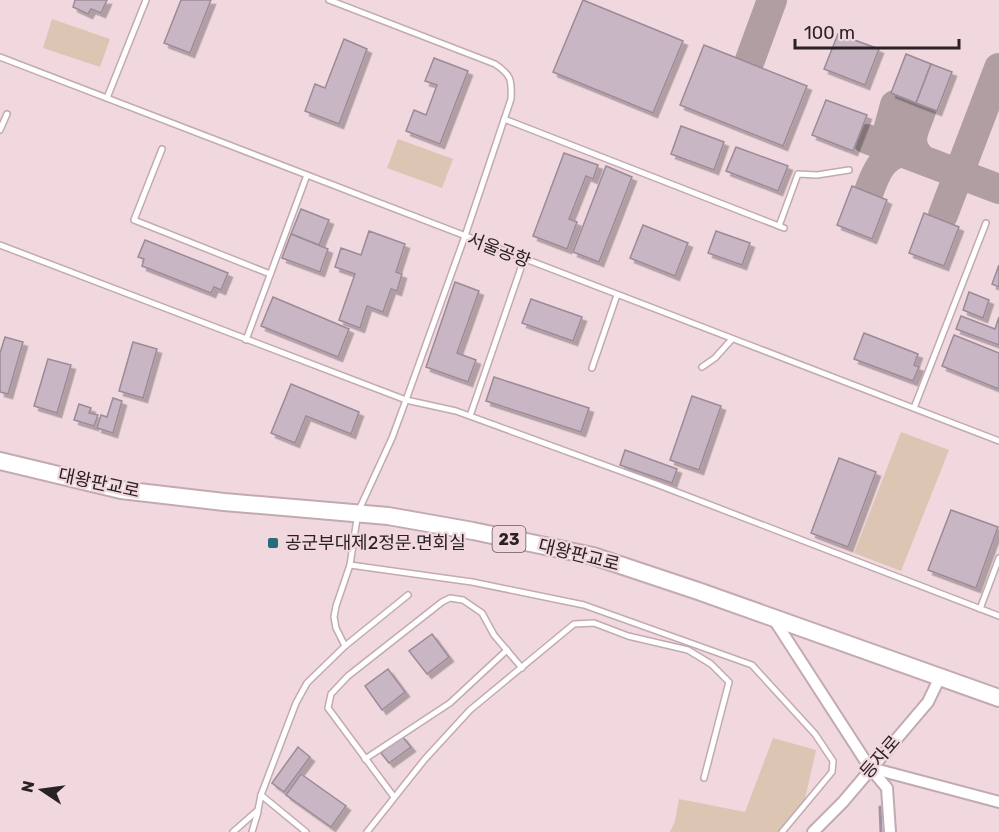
<svg xmlns="http://www.w3.org/2000/svg" width="999" height="832" viewBox="0 0 999 832" font-family="Rubik,'Noto Sans KR',sans-serif">
<style>
.green{fill:#dcc5b3}
.lines{fill:none;stroke-linecap:round;stroke-linejoin:round}
.stream{stroke:#9d92a8;stroke-width:3}
.taxiway{stroke:#b09ea2;stroke-width:30}
.building{fill:#c8b6c4;stroke:#9b8a98;stroke-width:1.5;filter:url(#shadow)}
.service-casing{stroke:#c2aab0;stroke-width:8}
.minor-casing{stroke:#c2aab0;stroke-width:14}
.primary-casing{stroke:#c2aab0;stroke-width:20}
.service{stroke:#fff;stroke-width:5}
.minor{stroke:#fff;stroke-width:10}
.primary{stroke:#fff;stroke-width:16}
.poi-dot{fill:#266c7b;stroke:#f0d8de;stroke-width:2}
.labels{text-anchor:middle;stroke-width:4.5;stroke-linejoin:round;paint-order:stroke}
.shield{fill:#f0d8de;stroke:#65585c;stroke-width:1.5}
.shield-label{font-size:16px;font-weight:bold;fill:#2a2124}
.street-label{font-size:18px;fill:#2a2124;stroke:#f0d8de}
.poi-label{font-size:18px;fill:#2a2124;stroke:#f0d8de;text-anchor:start}
</style>
<defs>
<filter id="shadow"><feDropShadow dx="4.5" dy="4.5" stdDeviation="0" flood-color="#0004"/></filter>
</defs>
<rect width="100%" height="100%" fill="#f0d8de"/>
<g class="green">
<polygon points="52,19 110,39 100,67 43,48"/>
<polygon points="398,139 453,159 442,188 387,168"/>
<polygon points="901,432 949,450 901,571 854,553"/>
<polygon points="773,738 816,750 805,799 778,832 670,832 675,821 679,799 745,812"/>
</g>
<g class="lines">
<polyline class="stream" points="880,807 881,832"/>
<g class="taxiway">
<polyline points="750,60 772,0"/>
<path d="M921,111C914,132 905,141 921,159"/>
<polyline points="867,139 999,189"/>
<polyline points="892,148 886,138 895,105"/>
<path d="M865,202C873,182 878,156 903,152"/>
<polyline points="943,215 999,68"/>
</g>
</g>
<g class="building">
<polygon points="75,0 107,0 101,13 91,9 88,14 73,7"/>
<polygon points="181,0 211,0 190,53 164,43"/>
<polygon points="583,0 683,41 653,113 553,72"/>
<polygon points="838,34 879,49 865,85 824,69"/>
<polygon points="344,39 367,49 339,124 305,111 315,84 325,88"/>
<polygon points="704,45 807,86 783,146 680,105"/>
<polygon points="906,54 931,64 916,103 891,93"/>
<polygon points="434,58 468,71 440,144 406,131 414,110 426,115 437,85 425,81"/>
<polygon points="931,64 952,72 937,111 916,103"/>
<polygon points="826,100 867,115 853,151 812,135"/>
<polygon points="681,126 724,142 714,170 671,154"/>
<polygon points="736,147 788,166 778,191 726,171"/>
<polygon points="564,153 598,165 593,179 586,176 569,219 577,222 567,249 533,236"/>
<polygon points="606,166 632,177 599,262 573,252"/>
<polygon points="852,186 887,200 872,239 837,225"/>
<polygon points="301,209 329,220 319,245 291,234"/>
<polygon points="924,213 959,227 944,266 909,253"/>
<polygon points="643,225 688,243 675,276 630,258"/>
<polygon points="369,231 405,244 396,272 402,274 397,291 391,289 383,312 367,306 360,328 339,320 355,274 335,267 341,248 361,255"/>
<polygon points="716,231 750,243 742,265 708,253"/>
<polygon points="291,234 328,249 320,272 282,258"/>
<polygon points="145,240 228,273 221,290 214,287 211,293 142,266 144,259 138,257"/>
<polygon points="999,265 999,287 992,284"/>
<polygon points="455,282 479,291 457,353 476,360 468,382 426,367"/>
<polygon points="969,292 989,300 983,318 963,310"/>
<polygon points="273,297 349,329 338,357 261,326"/>
<polygon points="531,299 582,317 573,341 522,323"/>
<polygon points="961,316 995,329 999,317 999,345 956,329"/>
<polygon points="864,333 918,354 914,365 919,367 913,381 854,359"/>
<polygon points="954,335 999,353 999,389 942,366"/>
<polygon points="5,337 23,342 8,394 0,392 0,353"/>
<polygon points="133,342 157,349 143,398 119,391"/>
<polygon points="48,359 71,365 57,413 34,406"/>
<polygon points="494,377 589,408 581,432 486,401"/>
<polygon points="291,384 359,412 351,434 306,416 295,443 271,433"/>
<polygon points="692,396 721,406 699,470 670,460"/>
<polygon points="113,398 122,401 113,433 97,428 101,415 107,417"/>
<polygon points="79,404 91,408 89,413 98,415 94,426 74,420"/>
<polygon points="625,450 677,469 672,483 620,465"/>
<polygon points="839,458 876,472 848,547 811,533"/>
<polygon points="951,510 998,527 976,588 928,570"/>
<polygon points="432,634 449,657 427,674 409,651"/>
<polygon points="388,669 405,692 382,710 365,686"/>
<polygon points="402,736 411,747 389,763 381,753"/>
<polygon points="298,747 310,757 284,792 272,783"/>
<polygon points="301,774 346,806 331,827 286,795"/>
</g>
<g class="lines">
<defs>
<g id="service">
<path d="M329,0L495,64C511,75 512,79 511,99L465,236L406,400L392,438L358,512L350,565L336,606L334,617L336,628L345,646"/>
<polyline points="0,57 999,441"/>
<polyline points="107,98 146,0"/>
<polyline points="504,119 784,228"/>
<polyline points="0,130 7,114"/>
<polyline points="162,149 134,220 270,274"/>
<polyline points="779,226 798,174 817,175 849,170"/>
<polyline points="0,245 406,400 456,411 656,484 999,616"/>
<polyline points="246,340 307,175"/>
<polyline points="702,367 715,358 732,339"/>
<polyline points="592,368 617,295"/>
<polyline points="914,408 986,223"/>
<polyline points="470,416 524,259"/>
<polyline points="350,565 472,582 584,605 752,665 815,734 833,761 832,772 782,832"/>
<polyline points="980,609 999,558"/>
<polyline points="365,759 450,703 507,650"/>
<polyline points="261,795 306,832"/>
<polyline points="394,797 328,708 331,694 348,676 442,602 450,598 463,600 482,613 494,635 522,668"/>
<polyline points="233,832 258,810 261,795 296,703 307,683 345,646 408,595"/>
<polyline points="252,832 258,812"/>
<polyline points="367,832 425,759 470,710 574,624 594,623 628,636 688,650 711,664 729,682 704,778"/>
</g>
<g id="minor">
<polyline points="773,618 870,768 887,788 890,832"/>
<polyline points="871,768 999,802"/>
<polyline points="813,832 843,802 928,702 940,677"/>
</g>
<polyline id="primary" points="0,461 121,490 224,502 388,516 473,531 593,556 698,591 999,698"/>
</defs>
<use href="#service" class="service-casing"/>
<use href="#minor" class="minor-casing"/>
<use href="#primary" class="primary-casing"/>
<use href="#service" class="service"/>
<use href="#minor" class="minor"/>
<use href="#primary" class="primary"/>
</g>
<rect class="poi-dot" x="267" y="537" width="12" height="12" rx="3"/>
<g class="labels">
<rect class="shield" x="492.5" y="526" width="33" height="26" rx="4.5"/>
<g class="shield-label">
<text x="509" y="545">23</text>
</g>
<g class="street-label">
<text transform="translate(499 250) rotate(21)" y="6">서울공항</text>
<text transform="translate(99 483) rotate(12)" y="6">대왕판교로</text>
<text transform="translate(579 555) rotate(14)" y="6">대왕판교로</text>
<text transform="translate(880 757) rotate(-49)" y="6">등자로</text>
</g>
<g class="poi-label">
<text x="285" y="549">공군부대제2정문.면회실</text>
</g>
</g>
<g transform="translate(42 790) rotate(283)" stroke="#f0d8de" stroke-width="4.5" paint-order="stroke">
<path d="M0-4.5L10 22L0 15L-10 22Z" fill="#2a2124"/>
<text y="-9" font-size="16" font-weight="bold" text-anchor="middle" fill="#2a2124">N</text>
</g>
<path d="M795 39v9h164v-9" fill="none" stroke="#2a2124" stroke-width="3"/>
<text x="804" y="39" font-size="18" fill="#2a2124" stroke="#f0d8de" stroke-width="4.5" paint-order="stroke">100 m</text>
</svg>
